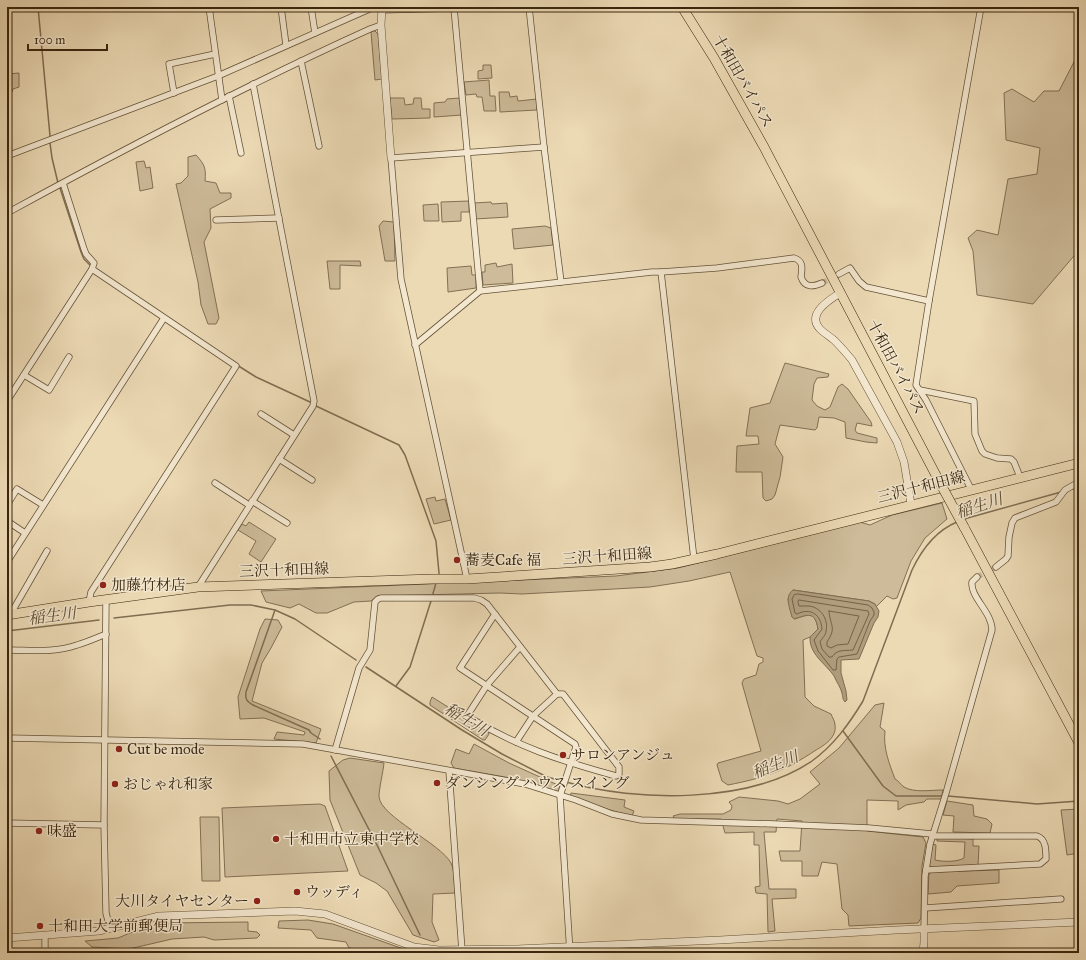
<svg xmlns="http://www.w3.org/2000/svg" width="1086" height="960" viewBox="0 0 1086 960" font-family="'IM FELL Great Primer','Noto Serif JP',serif">
<style>
.green{fill:#cdbb99;stroke:#827054}
.water{fill:#af9d7d;stroke:#7f6d51}
.lines{fill:none;stroke-linecap:round;stroke-linejoin:round}
.shore{stroke:#746246;stroke-width:1}
.stream{stroke:#7f6d51;stroke-width:1.5}
.minor-tunnel{stroke:#c8b694;stroke-width:5.5;stroke-dasharray:5.5 3;stroke-linecap:butt}
.minor-casing{stroke:#655338;stroke-width:7}
.tertiary-casing{stroke:#655338;stroke-width:8}
.primary-casing{stroke:#38260f;stroke-width:10}
.trunk-casing{stroke:#38260f;stroke-width:10}
.minor{stroke:#f3e7cf;stroke-width:5.5}
.tertiary{stroke:#f3e7cf;stroke-width:7}
.primary{stroke:#ecdab5;stroke-width:9}
.trunk{stroke:#ecdab5;stroke-width:9}
.trunk-bridge-casing{stroke:#38260f;stroke-width:10;stroke-linecap:butt}
.trunk-bridge{stroke:#ecdab5;stroke-width:9}
.poi-dot{fill:#8f2418;stroke:#f3e7cf;stroke-width:1.5}
.labels{text-anchor:middle;stroke-width:3;stroke-linejoin:round;paint-order:stroke}
.street-label{font-size:15px;fill:#38260f;stroke:#f3e7cf}
.poi-label{font-size:15px;fill:#38260f;stroke:#f3e7cf;text-anchor:start}
.water-label{font-size:16px;font-style:italic;fill:#5c4a30;stroke:#f3e7cf}
</style>
<rect width="100%" height="100%" fill="#ecdab5"/>
<filter id="stains"><feTurbulence type="fractalNoise" baseFrequency=".005" numOctaves="4"/><feColorMatrix values="0 0 0 0 .2 0 0 0 0 .09 0 0 0 0 .02 0 0 0 .5 -.17"/></filter>
<radialGradient id="worn" r=".72"><stop offset=".6" stop-color="#630" stop-opacity="0"/><stop offset="1" stop-color="#630" stop-opacity=".3"/></radialGradient>
<g class="green">
<polygon points="373,31 375,31 378,34 382,79 375,80 371,32"/>
<polygon points="1079,57 1079,250 1033,304 977,295 973,251 968,238 977,230 998,235 1008,179 1037,174 1040,148 1006,140 1004,93 1012,89 1034,102 1044,91 1059,91 1076,58"/>
<polygon points="483,65 491,65 492,78 478,79 478,71 483,70"/>
<polygon points="19,73 19,87 13,89 12,92 7,92 7,74"/>
<polygon points="489,80 490,96 495,96 496,111 484,111 482,97 477,97 476,94 466,95 464,82"/>
<polygon points="499,92 509,92 510,97 517,96 518,101 537,99 537,110 500,112"/>
<polygon points="390,98 404,98 405,105 413,104 414,98 421,98 422,109 430,109 430,118 392,119"/>
<polygon points="459,98 462,115 434,117 434,103 445,102 447,99"/>
<path d="M196,155C205,165 206,168 205,181L216,183L220,193H231V198L210,209L211,228L204,242L219,318L216,324H208L201,305L198,282L176,184L181,183L188,176V157Z"/>
<polygon points="144,161 146,168 150,167 153,188 140,191 136,162"/>
<polygon points="469,201 469,212 461,212 461,221 442,222 441,202"/>
<polygon points="491,202 492,204 507,203 508,217 475,219 474,203"/>
<polygon points="438,204 439,221 424,221 423,205"/>
<polygon points="383,221 394,222 395,261 385,261 379,226"/>
<polygon points="545,226 551,228 553,245 514,249 512,229"/>
<polygon points="327,261 360,261 361,266 340,265 340,289 330,289"/>
<polygon points="496,263 497,267 512,264 513,283 483,285 482,272 485,272 485,265"/>
<polygon points="471,266 472,275 476,275 476,288 448,292 447,268"/>
<polygon points="785,363 829,374 828,377 817,378 814,384 812,400 817,406 825,410 830,407 838,387 842,384 848,389 871,422 872,426 857,423 855,430 857,433 877,438 877,443 866,442 846,438 845,422 834,418 819,417 817,428 815,430 780,425 775,444 783,457 780,477 775,495 772,499 766,501 763,498 762,472 736,472 737,446 759,444 758,436 746,436 750,408 770,403"/>
<polygon points="435,497 436,501 445,499 451,520 434,524 426,499"/>
<path d="M942,503L947,519L925,538L911,561L897,598L893,599L887,596L876,607L875,604L869,601L793,590L788,599L792,617L795,619C807,615 815,610 818,629L810,637L803,640L805,697L814,706L831,714C832,717 835,721 835,725C837,737 825,745 816,750C785,771 764,778 728,785L722,781L717,765L718,763L761,751L742,683L744,679L756,675L759,664L763,662V658L757,656L730,572L689,581L650,587L614,589L522,594L500,593L377,596L371,601L354,602L327,613H316L299,604L290,608L266,602L261,591L616,576L678,568L860,522L870,525L892,515Z"/>
<polygon points="249,522 276,539 261,562 249,554 256,541 238,530 242,524 246,526"/>
<polygon points="265,619 278,620 282,627 271,648 262,663 252,701 321,729 316,743 274,739 277,732 304,735 305,732 264,718 240,719 238,697 260,629"/>
<polygon points="432,697 488,732 489,734 485,740 483,740 430,705 430,702"/>
<path d="M884,703L880,727L885,731C883,748 889,763 895,779C899,781 900,784 904,787C914,793 931,790 943,790L941,799H927L924,802L906,805L898,810V801L867,800V831L923,837L926,843L922,866L921,918L918,923L849,926L848,915L842,909L837,864L822,862L818,876H802V861H781L779,851H800L802,821L777,819L776,832H764L769,889H796V898L772,899L775,931L768,932L767,894L756,893L755,887L760,886L759,845H754V832L725,833L721,819H675L673,816L680,814H723L731,810L732,806L729,802L739,797L778,801L788,804L800,799L820,784L810,772L839,748L875,705Z"/>
<polygon points="474,744 509,763 560,786 558,792 516,779 454,768 451,763 456,749 469,754"/>
<path d="M350,758L384,763C383,773 379,788 379,797C381,817 440,843 451,863C455,871 454,884 455,893L433,894L432,922L439,940L434,942L413,935L387,891L376,883L360,875L330,800L329,771L343,760Z"/>
<polygon points="571,793 625,800 624,807 634,811 632,816 610,810 570,797"/>
<polygon points="947,801 973,805 974,816 987,819 992,824 990,833 953,832 954,816 943,815"/>
<polygon points="320,804 325,806 348,871 225,877 222,808"/>
<polygon points="1079,809 1079,853 1067,855 1061,810"/>
<polygon points="200,817 219,817 220,881 202,881"/>
<path d="M937,837L973,839V846H979L978,865L930,867L929,863L933,844L936,845L935,860C943,862 958,862 964,858L965,842L937,841Z"/>
<polygon points="999,870 999,883 957,886 951,892 928,894 929,874 932,872"/>
<polygon points="308,920 333,924 415,953 378,953 349,948 346,942 317,938 311,930 278,928 279,921"/>
<polygon points="248,922 248,931 257,932 260,935 257,938 214,940 204,937 172,939 129,949 92,947 85,941 118,938 142,928 166,923"/>
</g>
<path class="water" d="M793,590L869,601L875,604L879,611L878,617L874,623L859,659L841,660V673L846,691L847,700L845,702C842,698 843,697 842,693C841,688 836,681 834,676C825,663 809,654 810,637L818,629C815,610 807,615 794,619L792,617C790,608 784,597 793,590Z"/>
<g class="lines">
<g class="shore">
<path d="M798,594L868,605L872,608L874,612V615L870,621L857,654L839,657L837,659L836,670H833L818,651L814,640L822,629C821,615 811,607 797,614L795,613L792,599L794,595Z"/>
<path d="M799,600L868,611L869,614L853,650C844,651 837,649 832,657H829L822,649L820,642C822,638 826,635 826,631C829,619 820,607 809,606C806,606 802,606 799,606L798,602Z"/>
<path d="M829,611L859,616L848,644L837,645L831,648L827,646V642C837,627 830,626 829,611Z"/>
</g>
<g class="stream">
<polyline points="38,7 50,136"/>
<polyline points="50,143 52,158 58,183"/>
<polyline points="60,188 81,252 84,259 90,265"/>
<polyline points="237,365 256,377 310,402"/>
<polyline points="316,406 399,445 405,455 436,541 439,573 439,576"/>
<polyline points="1072,489 1079,487"/>
<polyline points="964,519 1061,492"/>
<polyline points="432,597 436,583"/>
<path d="M275,610L246,692C245,700 247,701 253,705L309,730L311,733L320,739"/>
<polyline points="114,618 230,605 251,605 275,610 295,619 356,660"/>
<polyline points="7,631 99,620"/>
<polyline points="366,667 462,730 502,754 547,777 562,781"/>
<polyline points="396,686 410,667 431,601"/>
<polyline points="843,731 883,786 896,796 944,796"/>
<polyline points="331,756 377,845 420,935"/>
<path d="M566,782C637,802 749,804 812,761C834,745 849,724 863,701L912,570C922,549 935,531 957,522"/>
<polyline points="948,796 1037,804 1079,801"/>
</g>
<g class="minor-tunnel">
<polyline points="822,283 839,274"/>
<polyline points="977,577 996,567"/>
</g>
<defs>
<g id="minor">
<polyline points="209,7 222,100"/>
<polyline points="281,7 286,45"/>
<polyline points="311,7 315,33"/>
<polyline points="529,7 544,147 561,282"/>
<polyline points="454,8 480,291"/>
<polyline points="381,10 495,7"/>
<polyline points="301,61 319,146"/>
<polyline points="174,93 169,64 215,54"/>
<polyline points="229,96 241,153"/>
<polyline points="7,156 218,76 374,7"/>
<path d="M7,213C126,148 246,85 370,29L381,25"/>
<polyline points="216,220 279,218"/>
<polyline points="661,272 694,559"/>
<polyline points="839,274 850,268 859,281 866,287 929,301"/>
<path d="M415,345L480,291L652,272H661L717,268L794,258C804,261 802,269 801,277C805,288 813,287 822,283"/>
<polyline points="24,375 49,390 69,357"/>
<polyline points="920,390 974,401 975,434 982,451 985,454 997,458 1011,459 1014,462 1020,477"/>
<polyline points="7,401 92,269 94,263 86,254 84,249 63,183"/>
<polyline points="261,414 294,435"/>
<polyline points="279,459 312,480"/>
<polyline points="215,483 249,505"/>
<polyline points="971,489 926,400 916,385 929,301 981,7"/>
<polyline points="252,501 287,523"/>
<polyline points="7,505 17,489 43,505"/>
<polyline points="7,521 25,533"/>
<polyline points="7,562 164,318"/>
<polyline points="996,567 1006,559 1008,556 1009,537 1012,523 1015,518 1056,502 1065,490 1079,482"/>
<polyline points="467,579 401,279 391,158 544,147"/>
<polyline points="198,587 313,406 314,401 253,84"/>
<polyline points="106,600 104,825 106,913 110,928"/>
<polyline points="89,602 91,592 236,366 92,269"/>
<polyline points="14,614 13,610 47,551"/>
<polyline points="495,614 460,668 575,744 576,747 560,796 570,953"/>
<path d="M520,647L487,685L467,716C515,746 561,761 616,776L619,774V767L563,694H557"/>
<path d="M7,650C30,650 55,653 77,645C87,642 96,638 106,634"/>
<polyline points="7,738 303,744 525,784 576,800 612,814 641,820 775,824 869,828 932,834"/>
<polyline points="335,750 359,668 370,650 375,602 378,599 381,598 474,598 481,600 487,604 557,694 533,716 516,742"/>
<polyline points="449,771 462,951"/>
<polyline points="7,823 104,825"/>
<path d="M926,870L1040,864L1046,859C1046,850 1046,839 1037,836H932"/>
<polyline points="925,908 1061,899"/>
<path d="M924,930L925,876L930,844L946,793L992,630C992,612 970,597 972,582L977,577"/>
<polyline points="45,936 45,953"/>
</g>
<g id="tertiary">
<polyline points="382,7 381,25 391,158"/>
<path d="M840,293C829,300 806,314 820,329C825,334 831,337 835,341C841,347 847,354 852,360L897,442L904,462L911,504"/>
<polyline points="7,938 99,931 159,916 295,911 325,914 414,947 439,950 517,949 720,940 896,930 1079,922"/>
<polyline points="923,953 924,942 924,930"/>
</g>
<polyline id="primary" points="7,615 89,602 198,587 432,579 467,579 650,567 672,564 717,554 1079,463"/>
<g id="trunk">
<polyline points="682,7 714,58 764,147 939,481"/>
<polyline points="964,527 1079,743"/>
</g>
</defs>
<use href="#minor" class="minor-casing"/>
<use href="#tertiary" class="tertiary-casing"/>
<use href="#primary" class="primary-casing"/>
<use href="#trunk" class="trunk-casing"/>
<use href="#minor" class="minor"/>
<use href="#tertiary" class="tertiary"/>
<use href="#primary" class="primary"/>
<use href="#trunk" class="trunk"/>
<defs>
<polyline id="trunk-bridge" points="939,481 964,527"/>
</defs>
<use href="#trunk-bridge" class="trunk-bridge-casing"/>
<use href="#trunk-bridge" class="trunk-bridge"/>
</g>
<g class="poi-dot">
<circle cx="457" cy="560" r="4"/>
<circle cx="103" cy="585" r="4"/>
<circle cx="119" cy="749" r="4"/>
<circle cx="563" cy="755" r="4"/>
<circle cx="437" cy="783" r="4"/>
<circle cx="115" cy="784" r="4"/>
<circle cx="39" cy="831" r="4"/>
<circle cx="276" cy="839" r="4"/>
<circle cx="297" cy="892" r="4"/>
<circle cx="257" cy="901" r="4"/>
<circle cx="40" cy="926" r="4"/>
</g>
<g class="labels">
<g class="street-label">
<text transform="translate(743 81) rotate(60)" y="5">十和田バイパス</text>
<text transform="translate(896 367) rotate(62)" y="5">十和田バイパス</text>
<text transform="translate(921 487) rotate(-14)" y="5">三沢十和田線</text>
<text transform="translate(607 556) rotate(-4)" y="5">三沢十和田線</text>
<text transform="translate(284 570) rotate(-2)" y="5">三沢十和田線</text>
</g>
<g class="poi-label">
<text x="465" y="565">蕎麦Cafe 福</text>
<text x="111" y="590">加藤竹材店</text>
<text x="127" y="754">Cut be mode</text>
<text x="571" y="760">サロンアンジュ</text>
<text x="445" y="788">ダンシング ハウス スイング</text>
<text x="123" y="789">おじゃれ和家</text>
<text x="47" y="836">味盛</text>
<text x="284" y="844">十和田市立東中学校</text>
<text x="305" y="897">ウッディ</text>
<text x="249" y="906" text-anchor="end">大川タイヤセンター</text>
<text x="48" y="931">十和田大学前郵便局</text>
</g>
<g class="water-label">
<text transform="translate(979 505) rotate(-18)" y="6">稲生川</text>
<text transform="translate(52 615) rotate(-7)" y="6">稲生川</text>
<text transform="translate(467 719) rotate(31)" y="6">稲生川</text>
<text transform="translate(775 764) rotate(-22)" y="6">稲生川</text>
</g>
</g>
<rect width="1086" height="960" fill="none" stroke="#ecdab5" stroke-width="24"/>
<rect x="8" y="8" width="1070" height="944" fill="none" stroke="#38260f" stroke-width="2"/>
<rect x="12" y="12" width="1062" height="936" fill="none" stroke="#38260f"/>
<path d="M28 44v6h79v-6" fill="none" stroke="#38260f" stroke-width="2"/>
<text x="34" y="44" font-size="12" fill="#38260f" stroke="#f3e7cf" stroke-width="3" paint-order="stroke">100 m</text>
<rect width="100%" height="100%" filter="url(#stains)"/>
<rect width="100%" height="100%" fill="url(#worn)"/>
</svg>
